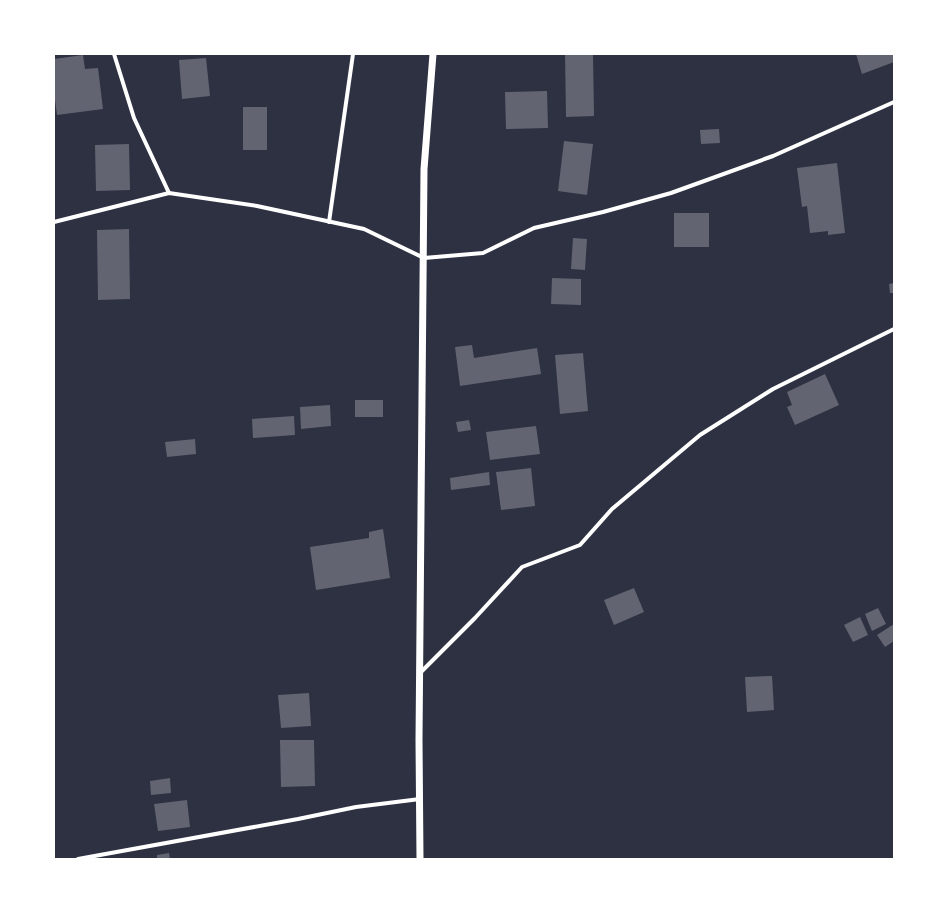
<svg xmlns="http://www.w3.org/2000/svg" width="948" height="913" viewBox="0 0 948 913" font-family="'Nunito Sans',sans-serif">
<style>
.building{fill:#626471}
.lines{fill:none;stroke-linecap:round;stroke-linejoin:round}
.minor{stroke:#fff;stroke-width:4}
.tertiary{stroke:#fff;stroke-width:7}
</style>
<rect width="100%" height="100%" fill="#2d3142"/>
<g class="building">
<polygon points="565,54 593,54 594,116 566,117"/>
<polygon points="856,54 894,54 894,62 862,74"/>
<polygon points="83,55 85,69 98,68 103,109 57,115 54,92 54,59"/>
<polygon points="206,58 210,96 182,99 179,60"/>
<polygon points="547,91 548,128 506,129 505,92"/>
<rect x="243" y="107" width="24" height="43"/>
<polygon points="719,129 720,143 701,144 700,130"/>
<polygon points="564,141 593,144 587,195 558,191"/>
<polygon points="129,144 130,190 96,191 95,145"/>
<polygon points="837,163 845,233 828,235 828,231 810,233 807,206 802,207 797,168"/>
<rect x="674" y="213" width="35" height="34"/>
<polygon points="129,229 130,299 98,300 97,230"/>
<polygon points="573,238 587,239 585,270 571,269"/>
<polygon points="552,278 581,279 581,305 551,304"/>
<polygon points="894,283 894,293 890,293 889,284"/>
<polygon points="472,345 474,358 537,348 541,374 460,386 455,347"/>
<polygon points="583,353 588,411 560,414 555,355"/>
<polygon points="825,374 839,405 795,425 787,407 792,405 787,392"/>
<rect x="355" y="400" width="28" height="17"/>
<polygon points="330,405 331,426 301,429 300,407"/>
<polygon points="294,416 295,435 253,438 252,419"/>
<polygon points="469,420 471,430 458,432 456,422"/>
<polygon points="536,426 540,454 490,460 486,432"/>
<polygon points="195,439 196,454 167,457 165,442"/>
<polygon points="531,468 535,506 501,510 496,472"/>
<polygon points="489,472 490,485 451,490 450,478"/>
<polygon points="383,529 390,578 316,590 310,547 369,538 369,532"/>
<polygon points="634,588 644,612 614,625 604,600"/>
<polygon points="878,608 886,624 872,631 865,614"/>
<polygon points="860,617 868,635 853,642 844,625"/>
<polygon points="894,624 894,641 885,647 877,635"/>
<polygon points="772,676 774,710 747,712 745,677"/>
<polygon points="309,693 311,726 281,728 278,695"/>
<polygon points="280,740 314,740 315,786 281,787"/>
<polygon points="170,778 171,793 151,795 150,781"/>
<polygon points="187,800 190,827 158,831 154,804"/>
<polygon points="169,853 170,859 157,859 157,855"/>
</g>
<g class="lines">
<g class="minor">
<polyline points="114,54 134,118 169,193"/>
<polyline points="54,222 169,193 257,206 364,229 424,258 483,253 534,228 603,212 671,193 773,156 894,102"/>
<polyline points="329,222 353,54"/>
<polyline points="420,673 475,618 522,567 580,545 612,509 700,435 773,389 894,329"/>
<polyline points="78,859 298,819 356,807 420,799"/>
</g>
<polyline class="tertiary" points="420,859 419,740 424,169 433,54"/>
</g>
<rect width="948" height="913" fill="none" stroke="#ffffff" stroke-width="110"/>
</svg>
